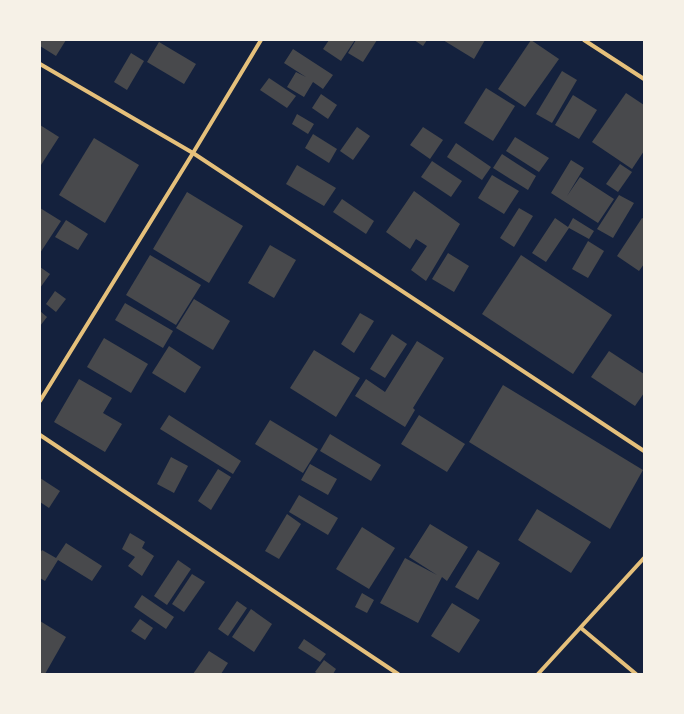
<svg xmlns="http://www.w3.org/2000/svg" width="684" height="714" viewBox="0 0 684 714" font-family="'Work Sans',sans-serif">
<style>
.building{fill:#48494c}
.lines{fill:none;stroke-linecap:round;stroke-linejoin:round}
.minor{stroke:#e5c07b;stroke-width:4}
</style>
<rect width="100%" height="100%" fill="#14213d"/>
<g class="building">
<polygon points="40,40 66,40 56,56 40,46"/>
<polygon points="329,40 355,40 341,61 323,49"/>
<polygon points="356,40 377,40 363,62 348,53"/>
<polygon points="414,40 427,40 423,46"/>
<polygon points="443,40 485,40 474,59"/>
<polygon points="531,40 559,59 525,107 498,89"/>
<polygon points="159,42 196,64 184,84 147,62"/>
<polygon points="293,49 333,75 323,89 313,82 304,97 287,87 296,72 306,77 284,63"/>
<polygon points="131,53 144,61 127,90 114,82"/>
<polygon points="562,71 577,80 552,123 536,114"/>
<polygon points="269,78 296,96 287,108 260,90"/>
<polygon points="486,88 515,106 493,141 464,123"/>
<polygon points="626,93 644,105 644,151 632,169 592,142"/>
<polygon points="321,94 337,105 328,119 312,108"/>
<polygon points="573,95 597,110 579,139 555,125"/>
<polygon points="297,114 314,124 308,134 292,124"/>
<polygon points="40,125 59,137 41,165 40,164"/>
<polygon points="357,127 370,136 353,160 340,151"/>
<polygon points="423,127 443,140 430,159 410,145"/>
<polygon points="313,134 337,149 329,163 305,148"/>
<polygon points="515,137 549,158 539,172 506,151"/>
<polygon points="94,138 139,165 105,223 59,195"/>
<polygon points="456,143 491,167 482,180 447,157"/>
<polygon points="502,154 536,176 528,190 493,168"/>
<polygon points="571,160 584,168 567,196 580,177 614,199 598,223 551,193"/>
<polygon points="432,161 462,181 451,197 421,177"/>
<polygon points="620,164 632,172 618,192 606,184"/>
<polygon points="297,165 336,188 324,206 286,184"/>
<polygon points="492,175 519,191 504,214 478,198"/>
<polygon points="414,191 460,224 426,281 411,270 427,246 416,239 410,249 386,232"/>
<polygon points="187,192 243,226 209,283 153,249"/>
<polygon points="619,195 634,203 613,238 597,229"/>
<polygon points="342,199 374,221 366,234 333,212"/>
<polygon points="40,208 61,221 40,253"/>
<polygon points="519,208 533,216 514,247 500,238"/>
<polygon points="555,218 568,227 573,218 594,231 589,239 569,228 546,262 532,253"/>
<polygon points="642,218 644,219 644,264 639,271 617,256"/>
<polygon points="66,220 88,234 78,250 55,237"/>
<polygon points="588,241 604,251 588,278 572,269"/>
<polygon points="270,245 296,260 274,298 248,283"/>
<polygon points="448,253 469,266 454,292 432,279"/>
<polygon points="150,255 201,285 176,325 126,295"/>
<polygon points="521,255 612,315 573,374 482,314"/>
<polygon points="40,267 50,274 40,288"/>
<polygon points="55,291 66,299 56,312 46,304"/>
<polygon points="194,299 230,321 213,350 176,328"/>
<polygon points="125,303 173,331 163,348 115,320"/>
<polygon points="40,311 47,317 40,326"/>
<polygon points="360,313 374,321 354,353 341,344"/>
<polygon points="392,334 407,344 385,378 370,369"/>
<polygon points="104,338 148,364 131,393 87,367"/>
<polygon points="417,341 444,358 413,408 415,410 405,427 355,396 366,379 385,392"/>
<polygon points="169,346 201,367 185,393 152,373"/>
<polygon points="314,350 360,378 336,417 290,388"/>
<polygon points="609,351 644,374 644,393 635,406 591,377"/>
<polygon points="79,379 112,398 103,413 122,424 105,452 54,422"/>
<polygon points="503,385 643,470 610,529 469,442"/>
<polygon points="169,415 241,461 233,474 160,429"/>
<polygon points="419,415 465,444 447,472 401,444"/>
<polygon points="270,420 318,449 303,473 255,444"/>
<polygon points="330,434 381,465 371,481 320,451"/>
<polygon points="171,457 188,466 174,493 157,484"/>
<polygon points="310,464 337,479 328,495 301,480"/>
<polygon points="218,469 231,477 211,510 198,501"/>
<polygon points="40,478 60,491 49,508 40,502"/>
<polygon points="299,495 338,518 328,535 289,512"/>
<polygon points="537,509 591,542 571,573 518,540"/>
<polygon points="287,514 301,524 279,559 265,551"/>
<polygon points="430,524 468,547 447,581 442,577 418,623 380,603 405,558 437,575 409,557"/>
<polygon points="362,527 395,548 369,589 336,569"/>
<polygon points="130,533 145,542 142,548 154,556 142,576 128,566 135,557 122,549"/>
<polygon points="66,543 102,566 92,581 58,560 45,581 40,578 40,553 42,550 56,558"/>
<polygon points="478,550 500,563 478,600 455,587"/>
<polygon points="178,560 191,569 167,605 154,596"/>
<polygon points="192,574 205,582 184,612 172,604"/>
<polygon points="362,593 374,600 367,613 355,607"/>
<polygon points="142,595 174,617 166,629 134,607"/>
<polygon points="237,601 247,608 228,636 218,629"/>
<polygon points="452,603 480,620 459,653 431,636"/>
<polygon points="251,609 272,624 254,652 232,637"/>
<polygon points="140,619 153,628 145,640 131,631"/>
<polygon points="40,621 66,637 45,674 40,674"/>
<polygon points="304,639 326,654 320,662 298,648"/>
<polygon points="209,651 228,663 221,674 193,674"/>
<polygon points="324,660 336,669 333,674 318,674 315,672"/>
</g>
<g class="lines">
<g class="minor">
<polyline points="584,40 644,79"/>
<polyline points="40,64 193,153 644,451"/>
<polyline points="40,401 193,153 261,40"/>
<polyline points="40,435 398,674"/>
<polyline points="581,628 636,674"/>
<polyline points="538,674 644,558"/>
</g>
</g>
<rect width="684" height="714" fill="none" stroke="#f6f1e7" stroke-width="82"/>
</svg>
